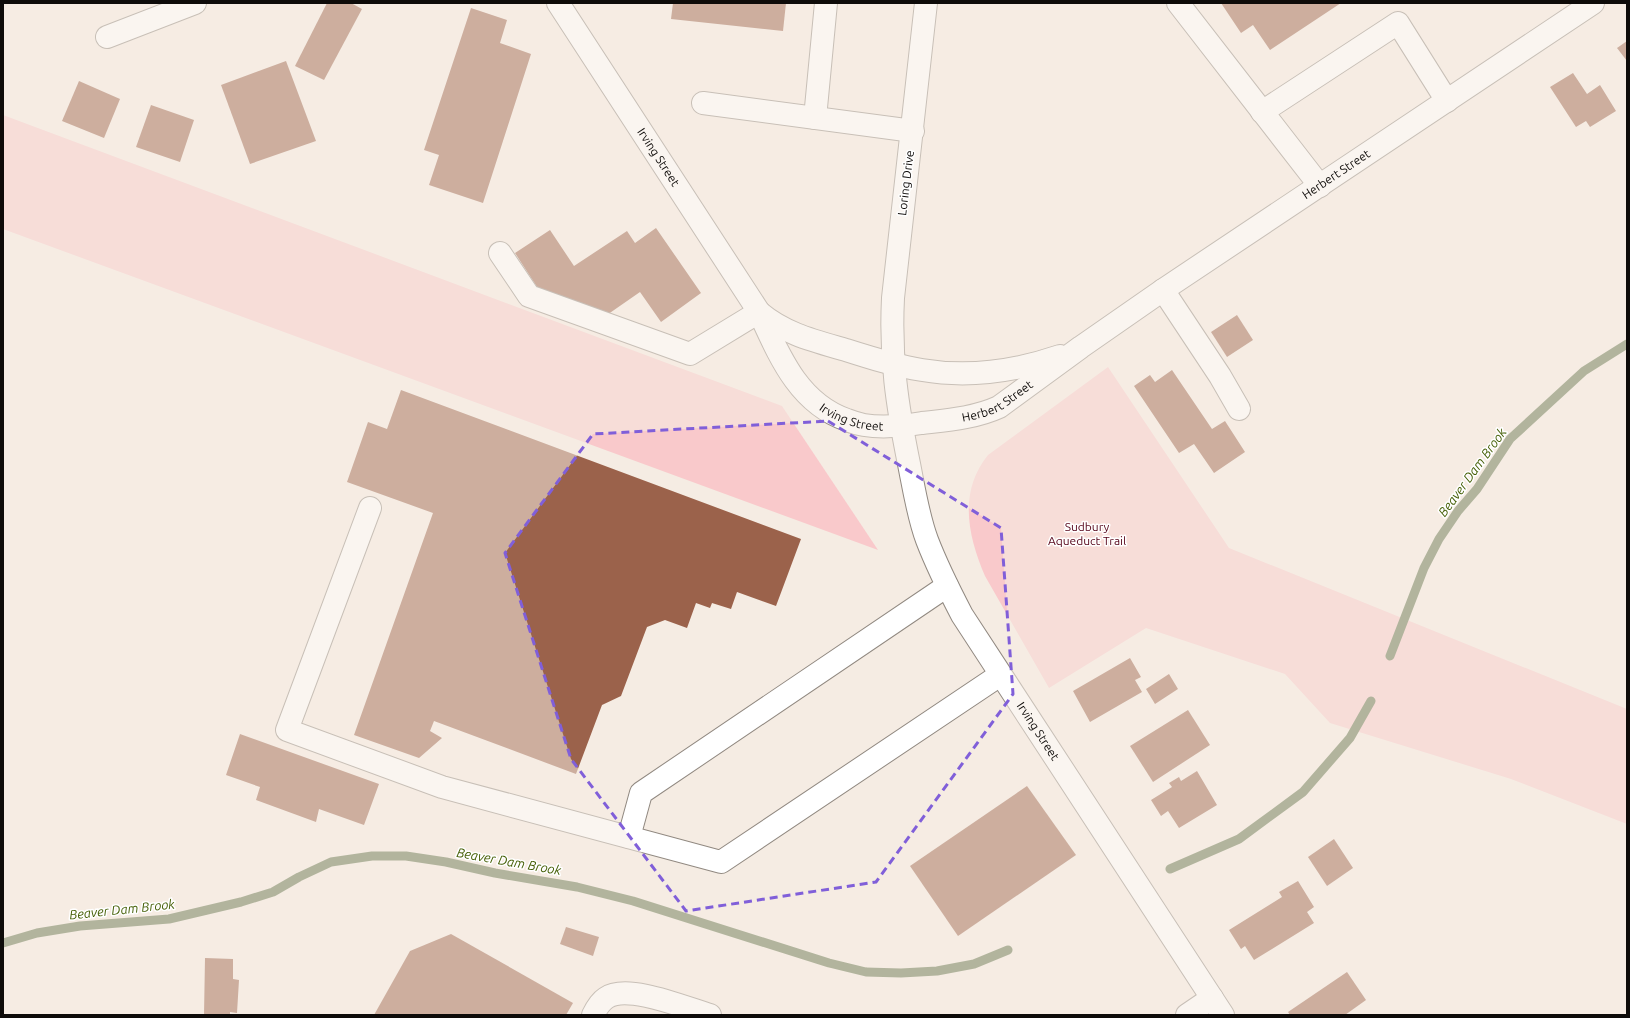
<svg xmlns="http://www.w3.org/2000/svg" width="1630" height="1018" viewBox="0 0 1630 1018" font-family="Ubuntu,sans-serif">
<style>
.green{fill:#f9c9cb}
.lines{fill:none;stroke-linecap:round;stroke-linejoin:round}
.stream{stroke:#617048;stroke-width:9}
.building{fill:#9b624b}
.minor-casing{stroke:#918981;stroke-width:24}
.minor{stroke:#fff;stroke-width:22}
.marked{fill:none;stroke:#805fd9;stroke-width:3;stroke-dasharray:8 5;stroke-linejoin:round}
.labels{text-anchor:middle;stroke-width:3;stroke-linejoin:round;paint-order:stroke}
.street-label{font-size:12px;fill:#0e0b09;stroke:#fff}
.park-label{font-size:12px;fill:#530116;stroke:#fff}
.water-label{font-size:13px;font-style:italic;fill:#455f06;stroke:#fff}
</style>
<rect width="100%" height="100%" fill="#f5ece3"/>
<g class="green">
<polygon points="3,115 782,406 878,550 3,229"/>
<path d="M1108,367L1229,548L1627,709V824L1511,779L1330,723L1285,674L1146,628L1049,688L985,576C968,536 958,492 988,455Z"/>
</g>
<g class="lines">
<g class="stream">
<polyline points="1390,656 1424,568 1439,539 1458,511 1477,489 1510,439 1584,371 1627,344"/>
<polyline points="1170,869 1239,839 1303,792 1350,738 1371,701"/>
<polyline points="3,943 37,933 80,926 169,919 241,902 273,892 299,877 331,862 372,856 406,856 446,862 495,873 577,887 633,901 829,963 866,972 901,973 937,971 974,964 1008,950"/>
</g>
</g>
<g class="building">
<polygon points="327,3 351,3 362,9 324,80 295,66"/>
<polygon points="673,3 786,3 783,31 671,19"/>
<polygon points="1221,3 1341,3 1270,50 1253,25 1241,33"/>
<polygon points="471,8 507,20 500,43 531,54 483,203 429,185 439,155 424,150"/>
<polygon points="1627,41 1627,61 1617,48"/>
<polygon points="286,61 316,141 250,164 221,85"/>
<polygon points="1573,73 1587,94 1600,85 1616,111 1590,127 1586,121 1576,127 1550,87"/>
<polygon points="79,81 120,99 104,138 62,121"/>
<polygon points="151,105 194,120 180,162 136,147"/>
<polygon points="656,228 701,293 661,322 640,292 604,317 539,290 515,253 550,230 574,266 627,231 635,243"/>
<polygon points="1237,315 1253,340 1227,357 1211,332"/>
<polygon points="1172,370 1212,429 1225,421 1245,452 1214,473 1194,444 1179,453 1134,386 1150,375 1155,382"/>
<polygon points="401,390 801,539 776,606 737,592 731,609 712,603 710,608 696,603 687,628 665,620 647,627 621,696 602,705 576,774 434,721 430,731 442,738 419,758 354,735 433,513 347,482 368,422 387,429"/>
<polygon points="1130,658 1141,677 1135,680 1142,692 1090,722 1073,691"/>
<polygon points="1169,674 1178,689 1155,704 1146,689"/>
<polygon points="1188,710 1210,745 1153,782 1130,746"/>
<polygon points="240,734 379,784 364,825 319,809 316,822 256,800 260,787 226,775"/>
<polygon points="1197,771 1217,805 1179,828 1168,811 1161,816 1151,800 1172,787 1169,783 1179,777 1181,781"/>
<polygon points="1027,786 1076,855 958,936 910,866"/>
<polygon points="1334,839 1353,868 1327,886 1308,857"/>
<polygon points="1298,881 1314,907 1307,912 1314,923 1254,960 1245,946 1241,949 1229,930 1282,897 1279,892"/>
<polygon points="566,927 599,937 593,956 560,944"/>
<polygon points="451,934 573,1003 566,1015 374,1015 410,951"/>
<polygon points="205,958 233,959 233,979 239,980 237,1013 230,1012 230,1015 204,1015"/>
<polygon points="1347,972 1366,1000 1345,1015 1290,1015 1288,1012"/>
</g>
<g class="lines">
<defs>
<g id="minor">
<path id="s1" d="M558,3L759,312C779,355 798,403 847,420C852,422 858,424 864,425C883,428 903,426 922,423C948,420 975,418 999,407L1081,347L1163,290L1593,3"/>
<path id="s2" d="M926,3L893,298C890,358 897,405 909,464C914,489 918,516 927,540C937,566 949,590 962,615L1223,1015"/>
<polyline points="1178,3 1320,186"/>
<polyline points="107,37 195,3"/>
<polyline points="703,103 913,131"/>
<polyline points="1262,112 1398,23 1447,101"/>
<polyline points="815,118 826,3"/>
<polyline points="500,253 529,296 690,354 759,312"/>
<polyline points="1163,290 1220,376 1239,409"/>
<path d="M760,313C785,334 815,341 846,350C871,358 896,366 922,370C969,378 1016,371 1060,356"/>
<polyline points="370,508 287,730 442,787 721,862 1000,675"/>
<polyline points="629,837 641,793 947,586"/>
<path d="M593,1015C596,1009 600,1002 606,998C627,983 686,1008 710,1015"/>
<polyline points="1187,1015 1212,998"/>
</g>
</defs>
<use href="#minor" class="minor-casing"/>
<use href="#minor" class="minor"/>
</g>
<path d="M0 0H1630V1018H0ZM828,421L1001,528L1013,694L876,882L686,911L571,759L505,553L593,434Z" fill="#f5ece3" fill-opacity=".55" fill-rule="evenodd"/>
<path class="marked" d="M828,421L1001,528L1013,694L876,882L686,911L571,759L505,553L593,434Z"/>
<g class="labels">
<g class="street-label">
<text dy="4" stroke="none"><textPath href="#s1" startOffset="184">Irving Street</textPath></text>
<text dy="4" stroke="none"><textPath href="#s1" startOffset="1077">Herbert Street</textPath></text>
<text transform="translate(906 183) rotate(-83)" y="4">Loring Drive</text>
<text dy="4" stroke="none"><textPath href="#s1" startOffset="668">Herbert Street</textPath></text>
<text dy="4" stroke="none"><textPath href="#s1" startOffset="516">Irving Street</textPath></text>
<text dy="4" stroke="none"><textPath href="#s2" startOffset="764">Irving Street</textPath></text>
</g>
<g class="park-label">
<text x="1087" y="531">Sudbury<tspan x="1087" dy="14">Aqueduct Trail</tspan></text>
</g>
<g class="water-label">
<text transform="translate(1472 472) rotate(-54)" y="5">Beaver Dam Brook</text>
<text transform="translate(509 861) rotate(10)" y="5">Beaver Dam Brook</text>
<text transform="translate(122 909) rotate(-6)" y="5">Beaver Dam Brook</text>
</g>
</g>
<rect width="1630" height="1018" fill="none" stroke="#0e0b09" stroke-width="8"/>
</svg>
